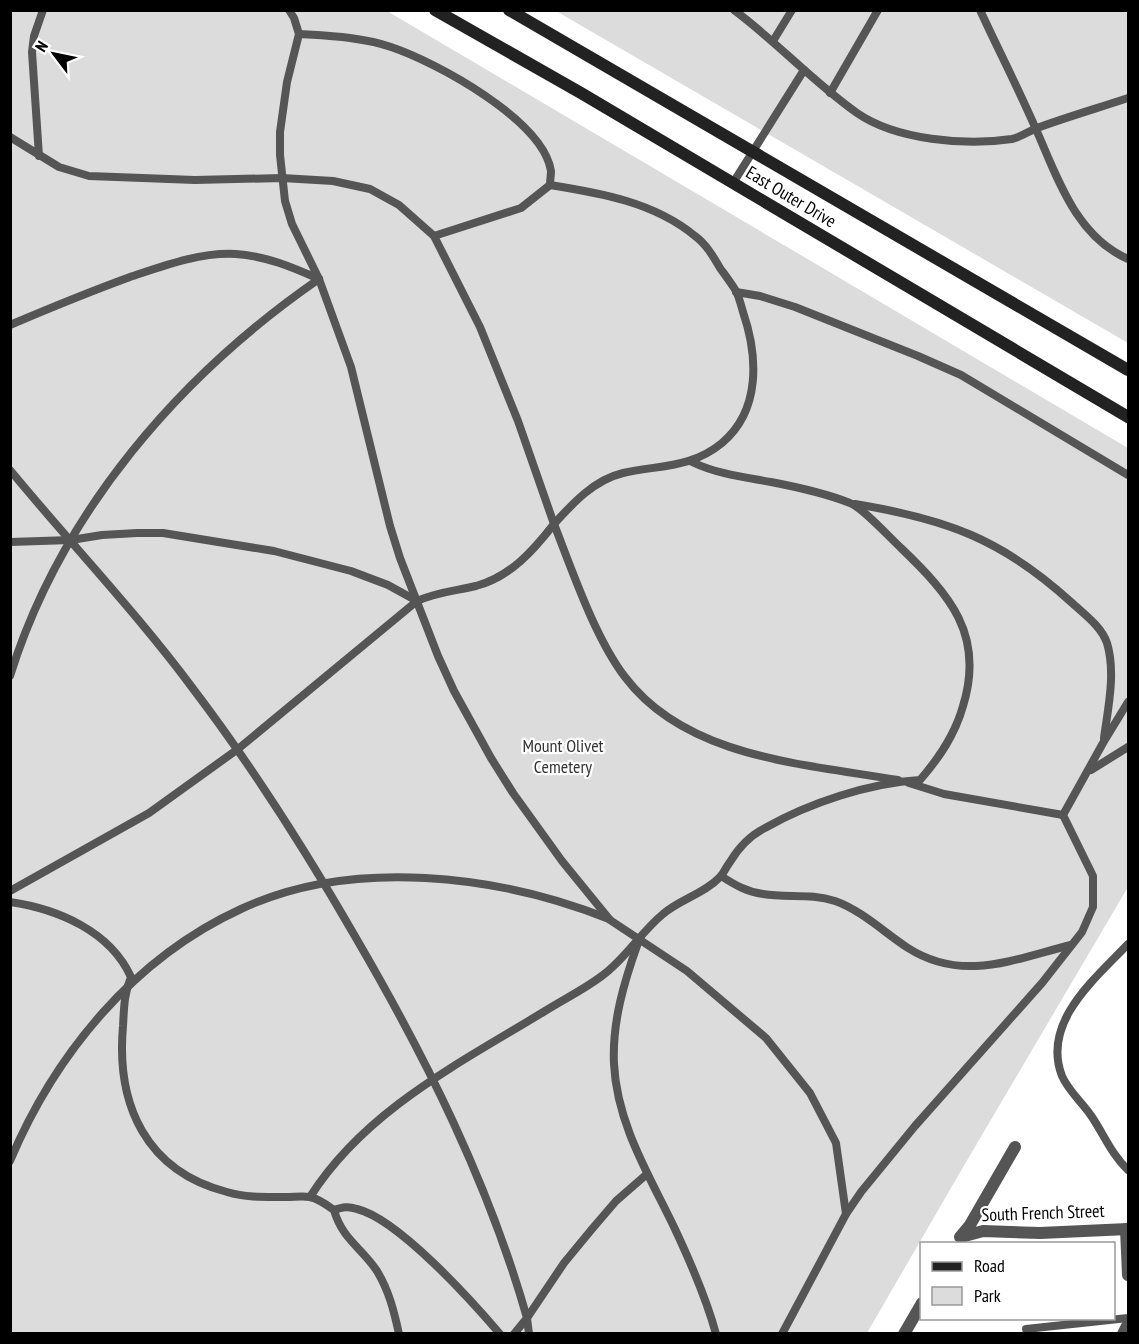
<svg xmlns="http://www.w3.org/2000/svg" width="1139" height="1344" viewBox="0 0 1139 1344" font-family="'PT Sans Narrow',sans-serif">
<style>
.green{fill:#dcdcdc}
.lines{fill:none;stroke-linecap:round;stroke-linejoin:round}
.service{stroke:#555;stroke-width:8}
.minor{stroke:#555;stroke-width:12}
.tertiary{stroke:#555;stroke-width:12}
.secondary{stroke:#222;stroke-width:12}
.labels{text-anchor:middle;stroke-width:4.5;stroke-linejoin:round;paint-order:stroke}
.street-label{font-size:18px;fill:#000;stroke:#fff}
.park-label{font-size:18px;fill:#333;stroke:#fff}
</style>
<rect width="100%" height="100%" fill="#fff"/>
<g class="green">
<polygon points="10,11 387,11 1128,448 1128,887 962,1169 867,1333 11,1333"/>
<polygon points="556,11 1128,11 1128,343"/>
</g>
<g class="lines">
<g class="service">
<polyline points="289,10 294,18 299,34 287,82 280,132 280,155 285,201 292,224 319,279 351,367 390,526 400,558 438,656 454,691 491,758 513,793 562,861 610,920 687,971 766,1038 810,1093 836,1143 846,1214 782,1334"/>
<path d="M734,10C777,42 813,82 857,113C896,140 965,146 1012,139C1021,137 1029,131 1037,128C1067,117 1098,108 1128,98"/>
<path d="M980,10C998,49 1018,88 1035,127C1057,176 1075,236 1128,259"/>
<path d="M299,34C330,36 361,37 391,47C436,62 543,120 551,171C551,175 550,180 550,185L521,208L434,236"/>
<polyline points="773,41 792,10"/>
<polyline points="830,93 878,10"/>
<path d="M10,137L59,167L89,176L195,180L282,178L333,181L370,189L399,205L434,236L480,327L518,421L554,524C533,551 510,577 476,586C455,591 437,592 417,601L238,749L149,813L10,891"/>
<polyline points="39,156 32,52 34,36 43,10"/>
<polyline points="733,183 804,70"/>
<path d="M550,185C600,193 654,202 695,236C706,244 713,256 720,268C725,275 731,283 736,291C739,297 741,305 743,312C758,356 761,410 722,443C692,468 659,465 623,473C594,480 573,503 554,524C572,570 595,638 625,677C686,758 804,764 898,780"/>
<polyline points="736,292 760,296 795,307 918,356 961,375 1128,475"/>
<path d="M10,325C50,308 89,292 130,277C163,266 200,252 236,254C266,256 292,267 319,279"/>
<path d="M10,470C71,544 137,613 194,690C254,769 307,853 356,938C426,1058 489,1184 527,1318L514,1334"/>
<path d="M855,504C946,519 1002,539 1071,602C1084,614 1101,626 1107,643C1116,673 1108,708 1104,738"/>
<polyline points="10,542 71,540 102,535 137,533 163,533 274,551 351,571 388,585 417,601"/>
<path d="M10,676C61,512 180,375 319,279"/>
<polyline points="1091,770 1128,747"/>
<polyline points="909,783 944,794 1063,815"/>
<path d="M721,876C735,885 747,892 763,894C787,898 811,893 835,901C861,910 885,933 908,948C963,983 1014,959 1071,945"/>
<path d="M10,902C58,909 110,931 131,977C124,993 124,1009 123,1026C116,1105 146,1171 227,1192C247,1198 267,1197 287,1197C294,1197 303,1196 310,1197C319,1199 327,1205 334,1210C342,1239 362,1248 377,1271C389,1291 394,1311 399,1334"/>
<path d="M638,943C624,982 612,1022 614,1064C617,1124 649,1175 674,1227C690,1261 706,1297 716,1334"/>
<path d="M1128,944C1096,978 1041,1022 1062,1076C1069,1092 1083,1103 1092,1117C1104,1135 1112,1155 1128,1170"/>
<path d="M10,1161C55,1054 134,958 241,909C352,857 499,875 609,919"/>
<path d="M310,1197C365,1110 460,1063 545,1011C564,999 585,989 603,975C626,958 641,932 663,914C680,899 704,894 720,877C724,873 726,867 730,862C739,847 749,836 765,828C809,803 869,783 920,780C939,758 955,735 963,706C985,635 950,595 901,548C890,538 862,507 850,503C825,493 797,487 771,482C743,477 717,474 692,462"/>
<path d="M334,1210C343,1207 348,1206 357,1209C398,1219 471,1300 500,1334"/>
<polyline points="846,1214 861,1192 915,1126 1042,983 1082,932 1093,907 1093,876 1063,815 1103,743 1128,702"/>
<polyline points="1026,1329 1128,1318"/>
<polyline points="529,1334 527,1318 564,1263 592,1229 616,1201 647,1174"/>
</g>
<g class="minor">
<polyline points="1126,1229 1128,1275"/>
<polyline points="1123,1334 1128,1324"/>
</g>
<g class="tertiary">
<polyline points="960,1237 970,1225 1015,1147"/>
<polyline points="961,1237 983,1231 1040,1233 1128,1229"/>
<polyline points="904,1334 922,1303"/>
</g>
<g class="secondary">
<polyline points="435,10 581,93 1128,417"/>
<polyline points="509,10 1128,370"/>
</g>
</g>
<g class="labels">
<g class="street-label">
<text transform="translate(791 197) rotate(31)" y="6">East Outer Drive</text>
<text transform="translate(1043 1213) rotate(-2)" y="6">South French Street</text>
</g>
<g class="park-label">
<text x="563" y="752">Mount Olivet<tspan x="563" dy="21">Cemetery</tspan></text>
</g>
</g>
<rect width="1139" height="1344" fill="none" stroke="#000000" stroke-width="24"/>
<rect x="920" y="1242" width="195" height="78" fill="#ffffff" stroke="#999999" stroke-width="1.5"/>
<rect x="932" y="1262" width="30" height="9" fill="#222222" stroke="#999999" stroke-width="1.5"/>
<text x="974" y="1272" font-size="18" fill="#000000">Road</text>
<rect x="932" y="1287" width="30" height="18" fill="#dcdcdc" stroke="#999999" stroke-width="1.5"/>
<text x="974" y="1302" font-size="18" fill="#000000">Park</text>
<g transform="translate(54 54) rotate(302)" stroke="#ffffff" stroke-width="4.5" paint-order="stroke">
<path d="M0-4.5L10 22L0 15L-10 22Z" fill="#000000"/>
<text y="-9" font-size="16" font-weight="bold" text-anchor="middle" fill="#000000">N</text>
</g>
</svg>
